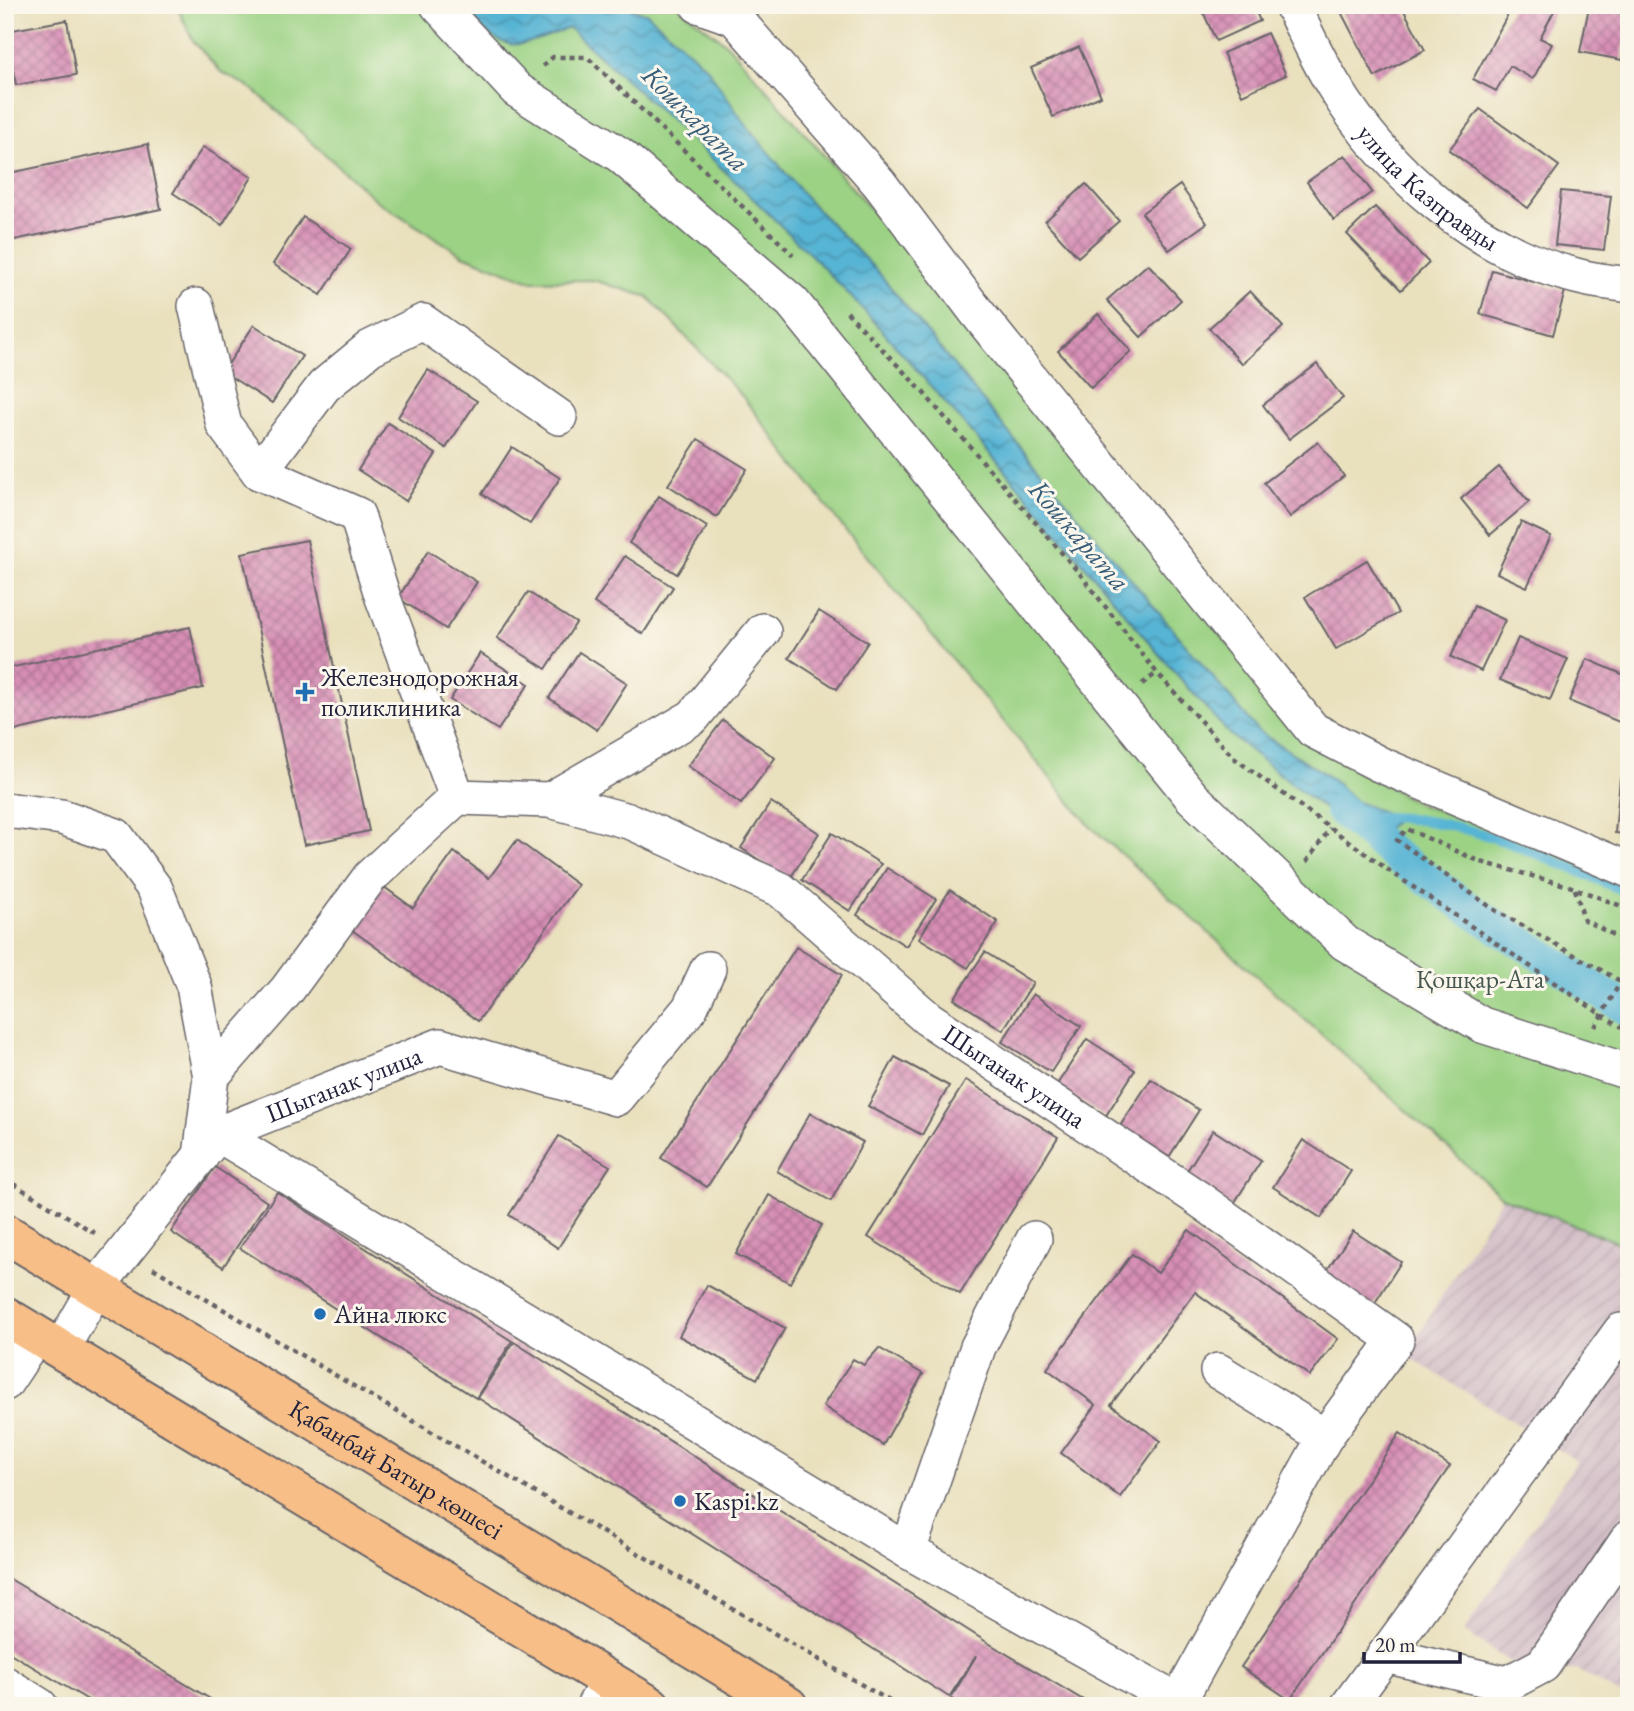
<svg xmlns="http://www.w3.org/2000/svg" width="1634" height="1711" viewBox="0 0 1634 1711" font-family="'EB Garamond',serif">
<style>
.industrial{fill:url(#industrial-furrows)}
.park{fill:#9bd284;stroke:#5e7a60;stroke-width:2}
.water{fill:url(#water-waves);stroke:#3c6b88;stroke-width:2}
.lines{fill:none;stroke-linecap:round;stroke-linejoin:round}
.stream{stroke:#56b4d4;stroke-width:10}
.canal{stroke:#56b4d4;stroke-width:33}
.building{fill:url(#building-cross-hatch)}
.minor-casing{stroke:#686468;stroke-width:38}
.major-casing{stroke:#686468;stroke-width:42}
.path{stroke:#686468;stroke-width:4.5;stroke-dasharray:5 5;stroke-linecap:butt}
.minor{stroke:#fff;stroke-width:35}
.major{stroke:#f7be88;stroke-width:38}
.poi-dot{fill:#1f6fb2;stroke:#fbf7ec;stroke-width:2.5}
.labels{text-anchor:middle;stroke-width:6;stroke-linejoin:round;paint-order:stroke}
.street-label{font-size:26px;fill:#22223b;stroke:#fbf7ec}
.poi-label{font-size:26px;fill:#22223b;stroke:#fbf7ec;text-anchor:start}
.park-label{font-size:26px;fill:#465751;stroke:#fbf7ec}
.water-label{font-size:28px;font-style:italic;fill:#375c78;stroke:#fbf7ec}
</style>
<defs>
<pattern id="industrial-furrows" width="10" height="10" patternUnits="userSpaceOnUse" patternTransform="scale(1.75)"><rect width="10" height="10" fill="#d2bdc6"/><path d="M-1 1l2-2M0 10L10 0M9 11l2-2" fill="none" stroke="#b4a2ab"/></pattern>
<pattern id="water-waves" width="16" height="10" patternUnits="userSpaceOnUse" patternTransform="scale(1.75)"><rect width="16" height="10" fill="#56b4d4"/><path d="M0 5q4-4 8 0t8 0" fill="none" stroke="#4792ad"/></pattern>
<pattern id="building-cross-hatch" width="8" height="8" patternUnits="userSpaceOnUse" patternTransform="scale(1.75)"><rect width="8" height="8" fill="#d78eb5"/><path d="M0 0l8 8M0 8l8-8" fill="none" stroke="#ae7494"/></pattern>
</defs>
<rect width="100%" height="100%" fill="#fbf7ec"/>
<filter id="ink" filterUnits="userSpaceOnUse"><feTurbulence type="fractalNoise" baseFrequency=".0143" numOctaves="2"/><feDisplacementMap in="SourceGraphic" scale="14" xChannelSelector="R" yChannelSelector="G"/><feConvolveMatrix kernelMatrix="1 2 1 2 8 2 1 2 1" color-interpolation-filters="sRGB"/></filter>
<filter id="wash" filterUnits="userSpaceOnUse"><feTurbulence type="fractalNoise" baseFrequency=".00686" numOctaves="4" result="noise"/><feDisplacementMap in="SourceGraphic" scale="28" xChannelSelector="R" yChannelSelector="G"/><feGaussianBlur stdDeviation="1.57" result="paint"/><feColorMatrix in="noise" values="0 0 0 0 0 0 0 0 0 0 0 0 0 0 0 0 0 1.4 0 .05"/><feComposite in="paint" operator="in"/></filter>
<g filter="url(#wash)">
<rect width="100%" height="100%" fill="#e9e0bd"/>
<polygon class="industrial" points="1502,1197 1629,1247 1629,1700 1578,1670 1526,1673 1464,1631 1577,1461 1406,1355"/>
<polygon class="park" points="176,5 676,5 728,45 906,250 1306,739 1420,805 1508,832 1629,884 1629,1247 1502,1197 1090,826 841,525 742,396 648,297 593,280 531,281 463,255 377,201 254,90 220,71 194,42"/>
<path class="water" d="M462,5H624L648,14L707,68L742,120L806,198L878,272L1013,438L1258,731L1328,776L1357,802L1398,818L1372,842L1319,805L1229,734L1158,653L1021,489L872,319L819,263L702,149L569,28C555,33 524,47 509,44C489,40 474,19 462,5Z"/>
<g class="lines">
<path class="stream" d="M1387,817C1473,820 1551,860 1629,893"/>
<polyline class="canal" points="1341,810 1398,858 1475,913 1629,1010"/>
</g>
<g id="blocks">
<g class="building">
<polygon points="1200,5 1253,5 1260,21 1216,41"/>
<polygon points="1354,5 1401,5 1425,50 1375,77 1341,12"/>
<polygon points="1451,5 1465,5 1458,12"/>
<polygon points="1513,5 1557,5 1540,38 1552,44 1533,79 1510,66 1496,91 1473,79"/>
<polygon points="1589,7 1629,15 1622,60 1580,52"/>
<polygon points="67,20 76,75 16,85 7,31"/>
<polygon points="1267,33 1286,75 1242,95 1223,53"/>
<polygon points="1079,47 1101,96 1053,117 1031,68"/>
<polygon points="1480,109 1559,166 1528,208 1449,150"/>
<polygon points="148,144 161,209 5,242 5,174"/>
<polygon points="203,147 252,177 222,225 173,193"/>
<polygon points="1345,155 1372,192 1334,220 1307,182"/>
<polygon points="1086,184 1119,221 1078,257 1045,221"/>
<polygon points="1180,185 1207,223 1169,250 1142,213"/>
<polygon points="1561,191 1611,196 1604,250 1555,245"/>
<polygon points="1375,207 1429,263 1401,290 1347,234"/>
<polygon points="303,217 351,249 321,295 273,264"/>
<polygon points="1148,264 1181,300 1141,337 1107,300"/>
<polygon points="1492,270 1565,291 1553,335 1480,314"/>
<polygon points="1250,291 1283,327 1242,364 1209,328"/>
<polygon points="1098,314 1131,351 1091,388 1058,351"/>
<polygon points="254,325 302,356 272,403 223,372"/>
<polygon points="1317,364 1343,398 1289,439 1263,405"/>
<polygon points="428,370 477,401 446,448 398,417"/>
<polygon points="388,423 436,454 406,501 358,470"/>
<polygon points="698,439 747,469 717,517 668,485"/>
<polygon points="1318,442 1344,476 1290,517 1264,483"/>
<polygon points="512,447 560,478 530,524 482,494"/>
<polygon points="1499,467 1529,502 1490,535 1461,499"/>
<polygon points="659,496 707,527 677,574 629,543"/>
<polygon points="1521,522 1551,536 1527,587 1497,573"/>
<polygon points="307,540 369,831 304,845 242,553"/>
<polygon points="428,551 477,582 446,629 398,598"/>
<polygon points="625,556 673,587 643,634 594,603"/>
<polygon points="1367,560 1398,613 1336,649 1305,597"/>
<polygon points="528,592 576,623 546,669 497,638"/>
<polygon points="1474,606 1505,620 1481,671 1451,657"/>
<polygon points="819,611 868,642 837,689 789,658"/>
<polygon points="190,627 203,688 5,733 5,669"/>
<polygon points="1518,638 1568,659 1550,700 1500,680"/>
<polygon points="579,652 627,683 597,730 549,698"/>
<polygon points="480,653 529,684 498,730 450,700"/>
<polygon points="1587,659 1629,677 1629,699 1619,722 1569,701"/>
<polygon points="723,720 775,758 741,804 688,766"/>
<polygon points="1620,779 1629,779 1629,834 1615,833"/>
<polygon points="771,802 819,833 789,880 741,848"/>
<polygon points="832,833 881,864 850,911 802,880"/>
<polygon points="517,840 578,885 478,1021 348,927 380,884 413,908 454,852 489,878"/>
<polygon points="887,868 936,899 906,946 857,915"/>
<polygon points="950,890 998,922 968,968 919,938"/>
<polygon points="796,947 842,975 707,1187 661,1158"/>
<polygon points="985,952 1033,983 1003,1030 954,999"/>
<polygon points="1033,994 1081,1026 1051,1072 1002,1042"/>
<polygon points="1087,1039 1135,1070 1105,1117 1056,1086"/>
<polygon points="895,1057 949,1086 922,1135 868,1106"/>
<polygon points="1151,1079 1199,1110 1169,1157 1120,1126"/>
<polygon points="966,1080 1058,1137 960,1294 868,1237"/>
<polygon points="810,1113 863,1142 831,1201 777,1171"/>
<polygon points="1213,1130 1261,1161 1231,1208 1183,1177"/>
<polygon points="559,1136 610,1166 558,1248 509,1215"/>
<polygon points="1303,1140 1351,1171 1321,1218 1273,1187"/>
<polygon points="215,1167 267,1202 223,1267 171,1232"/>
<polygon points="277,1192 512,1341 476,1398 240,1248"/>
<polygon points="769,1195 822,1225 790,1283 736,1254"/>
<polygon points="1189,1230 1338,1339 1310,1376 1195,1292 1111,1405 1161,1441 1120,1497 1061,1453 1096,1405 1047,1369 1132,1254 1158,1273"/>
<polygon points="1353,1231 1401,1262 1371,1309 1322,1278"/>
<polygon points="707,1285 785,1328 757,1379 679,1336"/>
<polygon points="514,1342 985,1641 1093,1706 964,1706 951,1698 976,1656 949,1697 478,1398"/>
<polygon points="879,1348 923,1374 883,1445 823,1406 853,1359 864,1365"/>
<polygon points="1400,1433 1450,1466 1290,1700 1241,1667"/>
<polygon points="5,1576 222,1706 98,1706 5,1650"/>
</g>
</g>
</g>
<g filter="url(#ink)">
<use href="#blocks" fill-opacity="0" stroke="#686468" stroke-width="2"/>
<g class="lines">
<defs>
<g id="minor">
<polyline points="438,5 517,90 620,155 792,302 1192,797 1345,943 1482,1025 1629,1072"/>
<polyline points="698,5 735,18 879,183 975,310 1313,730 1379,764 1629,870"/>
<path id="s1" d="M1292,5C1305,32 1318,60 1334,86C1386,172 1478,252 1576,276C1593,281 1611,282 1629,285"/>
<path id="s2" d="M196,306L224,425L259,472L357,515L383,598L457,797L550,800L632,822L781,890L927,1018L1196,1197L1396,1340L1325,1437L1178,1702L1184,1706"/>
<polyline points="259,472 324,386 370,348 423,322 559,417"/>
<polyline points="550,800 693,717 763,631"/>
<polyline points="5,810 62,817 116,836 155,889 194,986 211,1077"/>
<polyline points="218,1134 908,1551 1178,1702"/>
<polyline points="201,1156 211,1077 287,990 370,877 457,797"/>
<path id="s3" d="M61,1349L96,1288L218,1134L440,1046L616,1098L690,1008L708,969"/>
<polyline points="1218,1371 1325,1437"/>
<polyline points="5,1383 37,1335"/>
<polyline points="908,1551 978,1347 1034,1239"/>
<polyline points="1385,1655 1507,1684 1543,1665 1629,1538"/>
<polyline points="5,1684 40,1706"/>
<polyline points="594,1706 609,1681"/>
<polyline points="1348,1706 1621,1331"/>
</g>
<g id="major">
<path id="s4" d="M5,1233L788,1706"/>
<polyline points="5,1316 651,1706"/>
</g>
</defs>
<use href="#minor" class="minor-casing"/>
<use href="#major" class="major-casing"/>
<g class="path">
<polyline points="543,66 553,57 587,57 793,255"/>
<polyline points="847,312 922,391 1080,574 1157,673 1234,758 1391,872 1602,1015 1629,1031"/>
<polyline points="1142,684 1157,673"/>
<polyline points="1307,862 1330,828"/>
<polyline points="1575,889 1584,920 1629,943"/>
<polyline points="1629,909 1569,886 1481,862 1407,829 1397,840 1493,909 1629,986"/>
<polyline points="1595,1027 1629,967"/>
<polyline points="5,1179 98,1235"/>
<polyline points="153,1268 898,1706"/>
</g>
<use href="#minor" class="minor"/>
<use href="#major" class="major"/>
</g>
</g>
<g class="poi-dot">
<path d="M301.5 681.5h7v7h7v7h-7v7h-7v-7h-7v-7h7z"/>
<circle cx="320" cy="1314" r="7"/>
<circle cx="680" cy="1501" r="7"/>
</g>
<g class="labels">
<g class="street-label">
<text dy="9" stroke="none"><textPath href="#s1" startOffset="231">улица Казправды</textPath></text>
<text dy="9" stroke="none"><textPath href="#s2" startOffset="1228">Шыганак улица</textPath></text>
<text dy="9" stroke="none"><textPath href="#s3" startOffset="402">Шыганак улица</textPath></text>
<text dy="9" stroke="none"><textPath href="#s4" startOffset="457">Қабанбай Батыр көшесі</textPath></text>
</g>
<g class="poi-label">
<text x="321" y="686">Железнодорожная<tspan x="321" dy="30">поликлиника</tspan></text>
<text x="334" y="1323">Айна люкс</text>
<text x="694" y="1510">Kaspi.kz</text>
</g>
<g class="park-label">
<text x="1480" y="988">Қошқар-Ата</text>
</g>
<g class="water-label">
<text transform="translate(696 118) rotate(45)" y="10">Кошкарата</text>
<text transform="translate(1080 535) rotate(49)" y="10">Кошкарата</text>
</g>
</g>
<rect width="1634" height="1711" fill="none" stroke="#fbf7ec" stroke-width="28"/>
<path d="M1364 1652v10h96v-10" fill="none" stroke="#22223b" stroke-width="3.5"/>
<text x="1375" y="1652" font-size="21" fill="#22223b" stroke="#fbf7ec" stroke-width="5" paint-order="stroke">20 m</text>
</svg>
